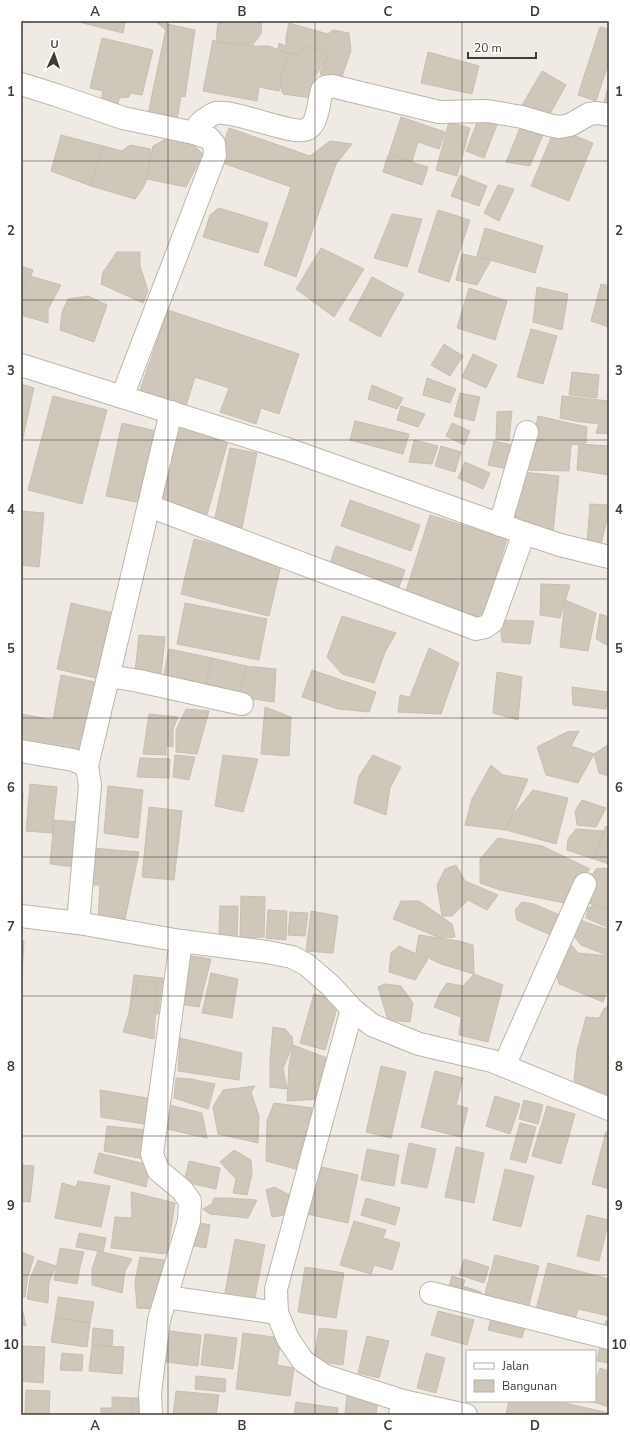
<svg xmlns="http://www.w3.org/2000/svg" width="630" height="1436" viewBox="0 0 630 1436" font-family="'Nunito Sans',sans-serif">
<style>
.building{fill:#cfc7ba;stroke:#c9beaf}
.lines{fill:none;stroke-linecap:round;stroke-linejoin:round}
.street-casing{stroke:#bcb6aa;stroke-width:24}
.street{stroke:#fff;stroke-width:22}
.grid{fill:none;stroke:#413b34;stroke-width:1;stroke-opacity:0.55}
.neatline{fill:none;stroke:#413b34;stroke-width:1.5}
.grid-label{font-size:13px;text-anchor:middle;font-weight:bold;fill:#413b34}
</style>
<rect width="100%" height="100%" fill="#efebe4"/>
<g class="building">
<polygon points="75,21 125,21 123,33"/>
<polygon points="155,21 168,21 166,30"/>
<polygon points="218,21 262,21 261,34 252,46 240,42 234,44 216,42"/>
<polygon points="289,23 328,34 333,30 349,33 351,51 340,82 322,76 320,73 327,57 321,52 306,47 299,53 289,54 278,50 279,43 286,46 286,37"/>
<polygon points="167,24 195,30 185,97 181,96 177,120 148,114"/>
<polygon points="600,27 609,29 609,62 596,101 578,95"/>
<polygon points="102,38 153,50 142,95 130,93 129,97 119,98 117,110 100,106 103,91 90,88"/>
<polygon points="213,40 216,42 237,44 240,42 252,46 269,46 289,54 282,72 279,91 259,87 257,101 203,91"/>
<polygon points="306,47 321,52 327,57 315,77 312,98 283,94 280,86 282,72 289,54 299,53"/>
<polygon points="428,52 479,66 472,94 421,83"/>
<polygon points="542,71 566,85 546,121 521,107"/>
<polygon points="609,83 609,108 603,107"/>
<polygon points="480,115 498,122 484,158 466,151"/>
<polygon points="401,117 445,132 439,149 418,142 412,162 389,154"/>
<polygon points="449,122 470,128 457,176 436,170"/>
<polygon points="522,123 544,132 530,166 506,162"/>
<polygon points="229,128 310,156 330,141 352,144 336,164 296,277 264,265 291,187 217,161"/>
<polygon points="555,128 593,143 569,201 531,186"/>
<polygon points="61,135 103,146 91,186 51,171"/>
<polygon points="164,140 189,141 203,154 186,187 147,179 153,146"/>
<polygon points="130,145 151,149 147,179 143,188 135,199 91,186 103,146 122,151"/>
<polygon points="388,155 428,167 422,185 383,172"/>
<polygon points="460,175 487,186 479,206 451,196"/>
<polygon points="498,185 514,189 499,221 484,213"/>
<polygon points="219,208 268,223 258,253 203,237 210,215"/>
<polygon points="438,210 470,220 449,282 418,272"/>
<polygon points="392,214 422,219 407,267 374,258"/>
<polygon points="485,228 543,246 535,273 477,256"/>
<polygon points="321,248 364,269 334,317 296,289"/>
<polygon points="117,252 140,252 140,266 148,291 143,303 101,284 103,272"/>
<polygon points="462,254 491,260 477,285 456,280"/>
<polygon points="21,266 33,270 21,303"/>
<polygon points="30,276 61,285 48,309 48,323 21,315 21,290"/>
<polygon points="372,277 404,294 380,337 349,320"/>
<polygon points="601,284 609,286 609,327 591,321"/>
<polygon points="537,287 568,294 562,330 533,322"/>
<polygon points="469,288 507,301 495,340 457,328"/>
<polygon points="88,296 107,305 94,342 60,330 62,312 68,299"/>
<polygon points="168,310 299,354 279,414 261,408 256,424 220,412 229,388 195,377 186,406 140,390"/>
<polygon points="531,329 557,336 543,384 517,377"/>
<polygon points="444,344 463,356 450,376 431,365"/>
<polygon points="473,354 497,365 486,388 462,377"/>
<polygon points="572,372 599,375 597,398 569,395"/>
<polygon points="427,378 456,389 450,403 423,395"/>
<polygon points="21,384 34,388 21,446"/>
<polygon points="372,385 403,398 397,409 368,399"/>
<polygon points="460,393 480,397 474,421 454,416"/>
<polygon points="53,396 107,410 82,504 28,490"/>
<polygon points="562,396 609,401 609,434 596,433 599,424 575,421 560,418"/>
<polygon points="401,406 425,414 418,427 397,420"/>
<polygon points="512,411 509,441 496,439 497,412"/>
<polygon points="538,416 587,427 586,443 571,445 569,471 527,470"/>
<polygon points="176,421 229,438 206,518 156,500"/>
<polygon points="355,421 409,434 403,454 350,440"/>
<polygon points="122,423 156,431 141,503 106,496"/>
<polygon points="452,423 470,431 464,445 446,436"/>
<polygon points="414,440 438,446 432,464 409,462"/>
<polygon points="494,441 516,446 511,470 488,465"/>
<polygon points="579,444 609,446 609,475 577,470"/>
<polygon points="441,446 461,452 455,472 435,466"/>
<polygon points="230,448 257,453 242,528 214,522"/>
<polygon points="465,462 490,473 483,489 458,478"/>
<polygon points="522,472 559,476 553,532 515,520"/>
<polygon points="350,500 420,525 411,551 341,526"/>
<polygon points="590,504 609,505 609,511 601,544 587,542"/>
<polygon points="21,511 44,513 39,567 21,565"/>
<polygon points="430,515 507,539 483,618 405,594"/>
<polygon points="194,539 282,561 269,616 181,594"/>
<polygon points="336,546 405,570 397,593 330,563"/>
<polygon points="541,584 570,585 560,618 540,615"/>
<polygon points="565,600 596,613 588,651 560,647"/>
<polygon points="71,603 114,613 100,679 57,669"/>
<polygon points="185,603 267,619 259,660 177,644"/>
<polygon points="600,614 609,617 609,646 596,639"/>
<polygon points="342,616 396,633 385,652 374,683 342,674 327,657"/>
<polygon points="500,620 534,621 530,644 502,642"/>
<polygon points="139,635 165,637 161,675 135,672"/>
<polygon points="429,648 459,663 441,714 398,712 400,695 410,697"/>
<polygon points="169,649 212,658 205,689 163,679"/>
<polygon points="212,658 246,666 239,697 205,689"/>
<polygon points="246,666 276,669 274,702 239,697"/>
<polygon points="312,670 376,692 369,712 338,709 302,697"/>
<polygon points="497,672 522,677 518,720 493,713"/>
<polygon points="61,675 95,682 81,756 21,745 21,714 53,720"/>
<polygon points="572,687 608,692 606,709 573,705"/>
<polygon points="265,707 291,717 289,756 261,754"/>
<polygon points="186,709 209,711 197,754 176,752 176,730"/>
<polygon points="149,714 178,717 173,729 173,747 166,746 166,755 143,754"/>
<polygon points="579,731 571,746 594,754 578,783 546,775 537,747 567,732"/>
<polygon points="609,744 609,776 599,773 594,754"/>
<polygon points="175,755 195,757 189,780 173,777"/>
<polygon points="223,755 258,759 243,812 215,806"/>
<polygon points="373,755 401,767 390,788 386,815 354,803 359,776"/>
<polygon points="140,758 170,759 169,778 137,777"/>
<polygon points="491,765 503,775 528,779 506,830 465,825 472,799"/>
<polygon points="30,784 57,787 52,833 26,831"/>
<polygon points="108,786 143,790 138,838 104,833"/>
<polygon points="533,790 568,798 556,844 506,830 512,816"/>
<polygon points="21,793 23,794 21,831"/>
<polygon points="582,800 606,808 596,827 577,825 575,811"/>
<polygon points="149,807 182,811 174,880 142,877"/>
<polygon points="54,820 78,822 75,867 50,864"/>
<polygon points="606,826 609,827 609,864 594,859"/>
<polygon points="576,829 604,831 594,859 567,850 568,839"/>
<polygon points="498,838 542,846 590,869 577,884 574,905 500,890 480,883 480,859"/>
<polygon points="92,848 139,852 125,919 98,919 100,885 91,885"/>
<polygon points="456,865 465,881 498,895 487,910 468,900 452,916 442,916 437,885 445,869"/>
<polygon points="605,868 609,870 609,910 585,902 591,877 596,869"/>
<polygon points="241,896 265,897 264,937 240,938"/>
<polygon points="401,901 419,901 435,912 452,924 455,937 441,938 393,919"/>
<polygon points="522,902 534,904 560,915 557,938 517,920 515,910"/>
<polygon points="595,905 609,910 609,928 586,918 588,908"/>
<polygon points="220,906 238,906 237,939 219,937"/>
<polygon points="268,910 287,911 286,940 266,938"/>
<polygon points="311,911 338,916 333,953 306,951"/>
<polygon points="290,912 308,913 305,936 288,935"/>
<polygon points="573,915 585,922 609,930 609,956 581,945 573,935"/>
<polygon points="419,935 459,941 473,945 474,974 441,964 416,952"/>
<polygon points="564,936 578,953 609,956 609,986 603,1002 559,984 554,962"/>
<polygon points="21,940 24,941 21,994"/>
<polygon points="399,946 428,959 415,980 389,972 391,953"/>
<polygon points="185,955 211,959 199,1007 178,1004"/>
<polygon points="211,973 238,979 232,1018 202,1013"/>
<polygon points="474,974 503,985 488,1042 459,1035 461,1017 434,1007 440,993 447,983 463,986"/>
<polygon points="134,975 163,978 158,1014 129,1014"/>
<polygon points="139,981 157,982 154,1039 123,1032"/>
<polygon points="385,984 401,986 413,1003 410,1022 388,1020 378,987"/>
<polygon points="314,994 339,1001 325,1050 300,1043"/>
<polygon points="609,1005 609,1095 574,1082 577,1051 586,1017 599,1018 604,1009"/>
<polygon points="273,1027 285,1029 292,1037 293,1045 283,1068 287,1089 270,1087 270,1059"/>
<polygon points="180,1038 242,1053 239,1080 178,1071"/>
<polygon points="293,1045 327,1058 319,1082 322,1099 287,1101 289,1065"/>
<polygon points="381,1066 406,1072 391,1138 366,1132"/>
<polygon points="435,1071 463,1078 456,1105 468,1108 461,1137 421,1127"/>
<polygon points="176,1078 191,1079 215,1084 208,1109 174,1098"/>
<polygon points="255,1086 251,1092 259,1116 258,1143 218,1134 213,1107 223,1090"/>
<polygon points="100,1090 153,1099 150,1125 101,1117"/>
<polygon points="495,1096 520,1104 510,1134 486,1126"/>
<polygon points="524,1100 543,1105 538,1124 519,1119"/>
<polygon points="274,1103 312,1108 303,1171 266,1161 267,1121"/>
<polygon points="169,1105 202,1113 207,1138 167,1129"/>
<polygon points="547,1106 575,1114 561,1164 532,1156"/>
<polygon points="520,1123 536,1127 526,1163 510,1159"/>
<polygon points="107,1126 147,1130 143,1159 104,1151"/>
<polygon points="606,1132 609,1132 609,1189 592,1184"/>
<polygon points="409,1143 436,1149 427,1188 401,1183"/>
<polygon points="456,1147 484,1153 474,1203 445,1197"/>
<polygon points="367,1149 399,1155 394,1186 361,1180"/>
<polygon points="234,1150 251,1160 252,1174 247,1195 233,1193 236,1179 220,1162"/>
<polygon points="99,1153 150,1165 146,1187 94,1173"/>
<polygon points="189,1161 220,1168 216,1189 184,1182"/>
<polygon points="21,1165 34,1166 30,1202 21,1201"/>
<polygon points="317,1166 358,1175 348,1223 307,1214"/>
<polygon points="505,1169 534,1176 521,1227 493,1220"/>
<polygon points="78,1181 110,1186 101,1227 55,1218 62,1183 76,1187"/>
<polygon points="274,1187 294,1197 293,1214 272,1217 266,1190"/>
<polygon points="131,1192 175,1203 167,1254 111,1248 115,1217 132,1218"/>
<polygon points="214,1198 228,1198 257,1200 248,1218 210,1214 203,1209 212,1204"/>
<polygon points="366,1198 400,1208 395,1225 361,1215"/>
<polygon points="587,1215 609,1220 599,1261 577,1256"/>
<polygon points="354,1221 386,1230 383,1238 400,1243 392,1270 374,1265 371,1274 340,1265"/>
<polygon points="194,1222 210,1225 206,1248 190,1245"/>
<polygon points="79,1233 106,1238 103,1252 76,1247"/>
<polygon points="235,1239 265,1245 253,1308 223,1303"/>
<polygon points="60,1248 84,1252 80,1267 77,1284 54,1280"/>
<polygon points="98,1251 132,1259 125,1271 122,1293 92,1285 92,1269"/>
<polygon points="21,1252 34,1257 28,1276 25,1297 21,1297"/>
<polygon points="495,1255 539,1266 527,1313 483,1302"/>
<polygon points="140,1257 173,1261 158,1309 137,1308 135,1281"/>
<polygon points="464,1259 489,1267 484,1283 459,1275"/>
<polygon points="38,1260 56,1266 49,1282 48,1303 27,1299 30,1279"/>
<polygon points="548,1263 609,1279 609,1316 578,1309 573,1327 534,1317"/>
<polygon points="305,1267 344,1273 336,1318 298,1312"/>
<polygon points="452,1276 465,1280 463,1286 481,1292 478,1303 447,1295"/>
<polygon points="58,1297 94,1302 90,1323 55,1318"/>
<polygon points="21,1304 26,1326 21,1325"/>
<polygon points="438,1311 474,1320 467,1345 431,1335"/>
<polygon points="493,1311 527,1319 522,1338 488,1330"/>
<polygon points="55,1318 90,1323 87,1347 51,1342"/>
<polygon points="606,1321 609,1321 609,1337 602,1335"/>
<polygon points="93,1328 113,1330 112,1346 92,1345"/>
<polygon points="319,1328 347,1331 343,1365 314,1361"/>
<polygon points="170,1331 201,1335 198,1366 166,1362"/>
<polygon points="243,1333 281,1338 277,1365 294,1368 290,1396 236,1389"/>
<polygon points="205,1334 237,1338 233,1369 201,1365"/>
<polygon points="367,1336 389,1341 379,1378 358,1373"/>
<polygon points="601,1340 609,1342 609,1363 597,1361"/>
<polygon points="92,1345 124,1347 122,1374 89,1371"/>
<polygon points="23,1346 45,1347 43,1383 21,1381"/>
<polygon points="62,1353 83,1355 82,1371 60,1370"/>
<polygon points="426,1353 445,1358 436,1393 417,1388"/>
<polygon points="600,1368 609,1371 609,1407 590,1401 595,1401 595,1384"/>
<polygon points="196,1376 226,1379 225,1392 195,1389"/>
<polygon points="26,1390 50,1391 49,1415 25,1414"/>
<polygon points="176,1391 219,1395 216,1415 173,1415"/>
<polygon points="347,1395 378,1399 376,1415 345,1415"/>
<polygon points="112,1397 132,1398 132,1415 101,1415 101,1408 112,1408"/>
<rect x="132" y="1398" width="12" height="17"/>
<polygon points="509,1401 556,1401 609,1413 609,1415 506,1415"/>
<polygon points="296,1402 338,1408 337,1415 294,1415"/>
</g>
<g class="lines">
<defs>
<g id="street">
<polyline points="21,84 56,95 123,118 194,133 209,138 214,144 215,155 122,397"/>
<path d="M194,133C197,126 199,124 205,119C209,117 212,114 216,113C238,110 296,138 309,128C318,122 319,100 322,90L325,87L332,86L439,112L487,111L522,117L549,125L559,127L570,125L589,114L597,113L609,115"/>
<polyline points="21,365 287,449 524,533 560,545 609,557"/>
<polyline points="149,506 476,629 485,627 492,622 524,533"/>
<polyline points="500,525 527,432"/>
<polyline points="109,676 139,681 242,704"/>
<polyline points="21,751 73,760 87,766 90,785 78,923"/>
<polyline points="87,766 171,412"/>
<polyline points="21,916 78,923 181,941 267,952 292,957 307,965 331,986 352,1009 372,1025 419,1044 492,1061 609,1109"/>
<polyline points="352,1009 276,1289 277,1313 288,1339 303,1361 325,1376 403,1401"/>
<polyline points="504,1066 585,884"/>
<polyline points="431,1293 609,1338"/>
<polyline points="166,1297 277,1313"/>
<polyline points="151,1415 150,1393 159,1320 189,1221 190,1201 182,1190 158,1170 152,1154 181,941"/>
<polyline points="400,1415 403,1401 466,1415"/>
</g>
</defs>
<use href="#street" class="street-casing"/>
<use href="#street" class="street"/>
</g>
<path class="grid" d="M168,21V1415M315,21V1415M462,21V1415M21,161H609M21,300H609M21,440H609M21,579H609M21,718H609M21,857H609M21,996H609M21,1136H609M21,1275H609"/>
<rect width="630" height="1436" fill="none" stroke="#ffffff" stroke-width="44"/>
<rect x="466" y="1350" width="130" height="52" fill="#ffffff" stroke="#b3b1ae"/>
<rect x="474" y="1363" width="20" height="6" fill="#ffffff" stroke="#b3b1ae"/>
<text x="502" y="1370" font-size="12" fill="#413b34">Jalan</text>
<rect x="474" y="1380" width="20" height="12" fill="#cfc7ba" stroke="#b3b1ae"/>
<text x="502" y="1390" font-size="12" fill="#413b34">Bangunan</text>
<g transform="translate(54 54) rotate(3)" stroke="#ffffff" stroke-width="3" paint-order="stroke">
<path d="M0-3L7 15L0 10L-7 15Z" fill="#413b34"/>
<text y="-6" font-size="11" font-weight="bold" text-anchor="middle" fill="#413b34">U</text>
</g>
<path d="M468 52v6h68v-6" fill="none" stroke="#413b34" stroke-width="2"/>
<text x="474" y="52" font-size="12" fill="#413b34" stroke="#ffffff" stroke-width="3" paint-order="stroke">20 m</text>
<rect x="22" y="22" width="586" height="1392" class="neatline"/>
<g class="grid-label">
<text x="95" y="16">A</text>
<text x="242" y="16">B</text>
<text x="388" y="16">C</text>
<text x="535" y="16">D</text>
<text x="11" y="96">1</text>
<text x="619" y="96">1</text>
<text x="11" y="235">2</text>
<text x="619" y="235">2</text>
<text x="11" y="375">3</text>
<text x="619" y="375">3</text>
<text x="11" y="514">4</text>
<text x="619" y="514">4</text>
<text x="11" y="653">5</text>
<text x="619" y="653">5</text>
<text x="11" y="792">6</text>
<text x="619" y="792">6</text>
<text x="11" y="931">7</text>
<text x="619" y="931">7</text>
<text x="11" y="1071">8</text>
<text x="619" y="1071">8</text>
<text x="11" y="1210">9</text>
<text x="619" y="1210">9</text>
<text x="11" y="1349">10</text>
<text x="619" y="1349">10</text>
<text x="95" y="1430">A</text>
<text x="242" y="1430">B</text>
<text x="388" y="1430">C</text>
<text x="535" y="1430">D</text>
</g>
</svg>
